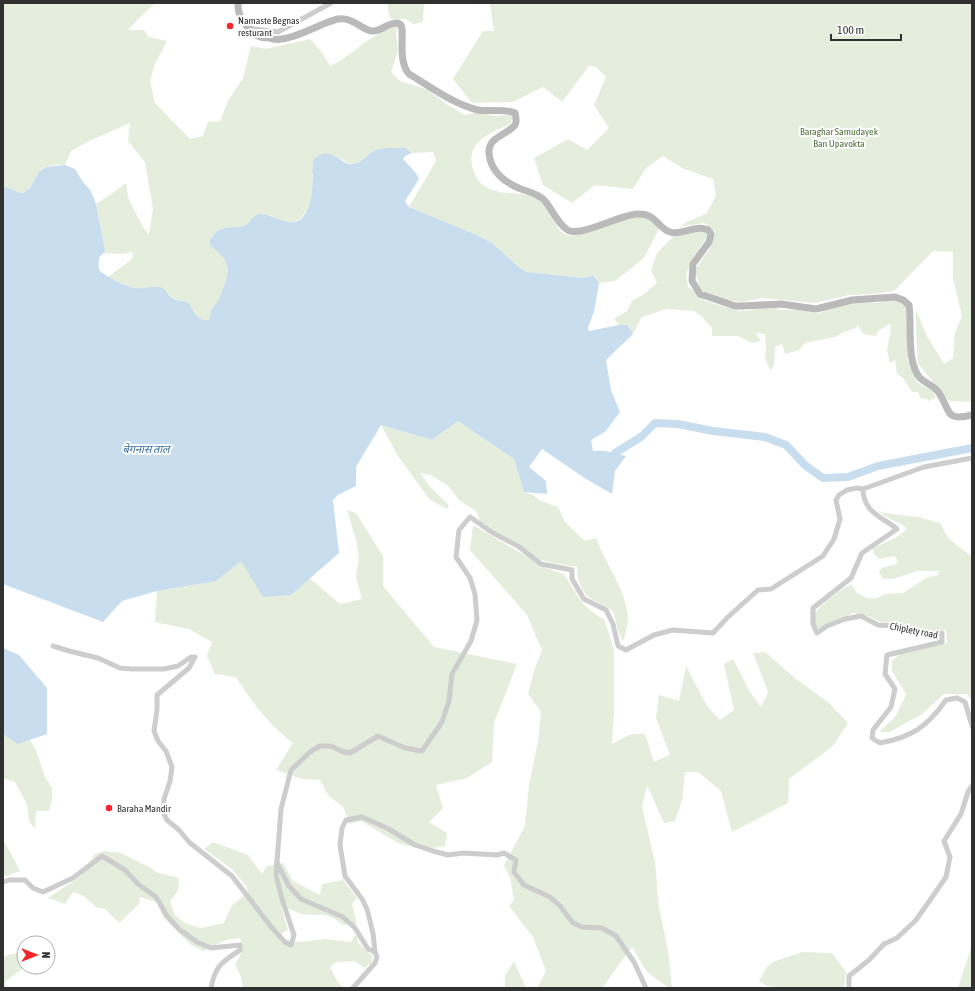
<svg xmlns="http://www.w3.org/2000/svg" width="975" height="991" viewBox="0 0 975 991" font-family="'Asap Condensed','Noto Sans Devanagari',sans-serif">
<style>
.green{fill:#e5eedd}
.water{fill:#c8deef}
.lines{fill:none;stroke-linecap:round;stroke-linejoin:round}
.river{stroke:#c8deef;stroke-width:8}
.minor{stroke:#cdcdcd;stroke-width:5}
.secondary{stroke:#bababa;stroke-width:7}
.poi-dot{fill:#f42629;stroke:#fff;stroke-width:1.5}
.labels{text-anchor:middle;stroke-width:4;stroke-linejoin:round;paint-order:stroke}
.poi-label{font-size:10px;fill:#303030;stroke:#fff;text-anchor:start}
.park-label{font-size:10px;fill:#507039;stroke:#fff}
.street-label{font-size:10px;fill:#303030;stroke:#fff}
.water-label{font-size:11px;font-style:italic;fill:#366e9a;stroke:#fff}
</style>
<rect width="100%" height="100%" fill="#fff"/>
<g class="green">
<path d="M3,3H156L141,16L128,30H144L149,37L167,41L155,64L150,81L155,103L190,139L203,136L208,122L220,121L228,101L243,78L251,46L266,49L310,39L321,51L330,66C349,58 363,41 382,32C387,29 394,27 400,25L396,32L398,51L391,72L400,81L426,89L448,105L465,115L478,112L495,116L514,115L510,124C488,134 463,143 474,172C478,182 483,187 493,190C504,195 525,192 535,198C551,206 552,225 563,233C565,235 569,235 571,236L636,216L653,219L660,227L644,258L615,281L599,283L593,275L584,278L527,272L519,267L492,243L477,235L409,207L436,161L433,152L412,153L405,148H387L355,164L348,163L342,159L312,174C314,188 310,217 294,222C286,224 277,219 270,215L238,228L219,229L211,237L210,245L224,258L228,269L226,280L219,300L214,306L209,320C193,321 196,311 188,304C184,300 175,300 170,297L169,295L156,286L134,289L108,277L132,259L133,252L121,254L104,253L105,250L96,204L116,191L126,183L128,198L143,227L149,235L153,209L145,162L128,141L130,123L89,141L71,151L65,165C35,164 42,174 27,191C17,196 12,188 3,187Z"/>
<polygon points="387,3 424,3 423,21 420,23 413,24 406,19 391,19 389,15"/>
<polygon points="490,3 972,3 972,402 949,401 918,364 916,334 916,310 927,336 944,364 953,358 955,333 962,316 953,279 953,252 933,251 894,291 874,294 849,295 815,303 762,298 742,302 717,299 700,289 695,270 710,248 715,232 704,223 680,227 686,222 706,214 716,196 713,179 684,169 663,156 646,168 633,189 595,185 572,203 543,185 534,158 568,139 587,150 609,128 594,105 606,77 596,67 589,66 562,102 543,87 513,102 472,103 453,79 483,31 494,31"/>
<path d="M702,230L708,235L692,259L686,275L688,287L695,291L705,301L740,311L751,310L773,305L779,310C793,309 804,309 818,314C831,307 844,301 860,301C873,301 874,306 888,299L906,303L908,361L917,382L921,385L932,390L936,397L929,401L926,398L921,399L918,392H912L903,378L897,374L895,360L890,363L887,349L891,330L890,324L878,331L876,336L863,334L858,325L856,328L844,332L835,337L805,343L799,350L785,354L782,344L775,347L774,364L771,371L765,359L766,348L765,334L756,333L761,341L752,343L738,336H712V328L702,317L694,311L666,309L642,317L633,334L627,325H619L614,319L627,311L632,301L644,294L657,283L651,270L657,253L674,236Z"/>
<path d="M458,421L514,459L524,492L533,495L539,500L558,507L565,522L585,541L596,538C606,565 626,589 628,618C628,625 625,635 623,642L618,630L613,611C591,598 578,597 577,567L553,563L538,559L518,543L498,533L480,521L476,511L460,501L448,486L431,475L420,473L431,488L449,505L447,509L429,499L398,456L381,425L432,440Z"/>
<path d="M347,510L356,513L383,556V586L434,647L517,664L494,723L492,762L467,778L436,785L443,808L429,822L447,833L445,846L432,848L423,846H408L398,843L361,821L349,824L344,808L328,795L320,780L302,779L276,770L293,743C269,725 252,702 236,677L215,674L207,656L212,642L189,629L155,622L157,591L216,581L241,560L291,595L309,578L340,604L362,599L356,577L359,557L356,540Z"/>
<path d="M877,510L884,513L918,517L940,523L948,538L972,557V701L967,694H944L922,714L890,732H879L896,716L906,694L892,671V660L901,654L947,643L946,630H920L912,626L893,622H880L871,617L854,613L836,620L821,628H817C816,625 814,621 814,619C814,606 841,591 851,584L857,593L867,598H877L885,594L903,593L926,578L938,575L939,571H917L893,579H883L879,572L882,568L896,564L898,561L895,556L879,559L874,554L873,549C883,542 901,538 907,528C897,521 887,519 877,510Z"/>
<path d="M473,525L548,569L564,574C575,592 584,610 604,619L614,650V712L612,744L631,734H645L654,762L670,755L656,718L659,695L679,701L686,666L707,706L720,720L734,710L724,664L733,659L750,692L761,707L768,692L753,653L765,652L796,679L828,702L848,723L832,747L789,779L788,803L732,832L721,791L698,772H685L682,800L675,821L664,823L647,785L642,807L655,862L659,908L668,950L672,988H669L647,972L632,947L602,988H537L546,971L533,937L509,906L514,900L510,877L504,865L525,826L529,785L538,742L541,712L528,694L534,671L542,650L527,615L470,550Z"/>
<polygon points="3,734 18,743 30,740 36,750 45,777 52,788 52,800 49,811 36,811 35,829 29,821 27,804 15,782 3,778"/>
<polygon points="3,840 12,855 20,871 7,876 3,875"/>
<path d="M213,842L248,855L262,874L267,866L283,863L293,881L320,895L322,884L343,880L357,898L352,904L357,924L343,925C324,910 322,917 302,914C295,912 288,908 281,906L288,930L281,934L287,941L300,942L325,939L351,942L354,936H357L358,943L372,956V962L365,968L354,961L337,962L330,967L337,981L343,988H243L241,977L235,964C242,955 243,949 240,938L226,940L203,951L190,944L163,917L157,902L140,897L139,904L119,923L105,909L96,907L84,896L73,892L65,904L48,898L81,876L95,854L105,851L121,853L149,867L158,873L179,878L178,891L170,901L175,915L185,923L200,928L224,923L232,905L243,896L251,902L246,886L232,869L204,849Z"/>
<polygon points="972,945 972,988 958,988"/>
<polygon points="22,952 24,957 25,967 6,981 5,986 11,988 3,988 3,958 8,955"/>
<polygon points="802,952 832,953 846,972 844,988 785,988 767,986 759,981 767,967 773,962"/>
<polygon points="514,961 526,988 505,987 505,976"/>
</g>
<g class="water">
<path d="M387,148H405L412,153L405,156L403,159L416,173L419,179L405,201L407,205L409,207L477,235L492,243L519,267L527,272L584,278L593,275L599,283L594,312L588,327L589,331L619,325H627L633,334L606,360L611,390L620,412L605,432L591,440L593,451H605L626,456L615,471L612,494L586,479L542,449L529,467L546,481L547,494L524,492L514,459L458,421L432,440L381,425L356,467V486L338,495L333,500L339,553L291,595L263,597L241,561L216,581L157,591L122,601L103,622L3,584V187C10,187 16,193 23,193L30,188L39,172L46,167L65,165L75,169L83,182L91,191L96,204L105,250L104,253C97,257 99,263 99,270C105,276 125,286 134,288C143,290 155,283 164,289C167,291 168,296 172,298C176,301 185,300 189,304C195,312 196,321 209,320L212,309L219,299L226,280L228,269L224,258L210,245C209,240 211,238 214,234C224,223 234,231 245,225C251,222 253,215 260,214C273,213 291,231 303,217C315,201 312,178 313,160C330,144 338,162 350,164C360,165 365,157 372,152C377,149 382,149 387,148Z"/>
<polygon points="3,648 19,655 47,688 47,734 18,744 3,734"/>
</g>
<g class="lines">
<polyline class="river" points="615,453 641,437 655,423 678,424 713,431 765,437 786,445 806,466 823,478 848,477 878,466 972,448"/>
<g class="minor">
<polyline points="248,28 278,32 331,3"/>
<path d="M972,458L924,467L863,489C863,512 882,517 897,529L862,553L851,578L813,608V624L817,633L827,626L845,619L861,616L878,625L901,626L916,633H942V642L887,655L885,674L895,689L891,707L873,730L872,738L880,743C912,737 927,727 946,700L957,698L965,702L972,726"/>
<polyline points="53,646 69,651 98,658 120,668 132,669 164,669 178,666 191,657 195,657 189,668 157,695 157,710 154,731 158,741 166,751 172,767 170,781 164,799 163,812 167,820 179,830 190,843 232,876 272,928 285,942 291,945 294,935 282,899 276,875 281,809 291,770 310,752 320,746 331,746 341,751 350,753 378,736 405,748 422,751 442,722 449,701 452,674 471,641 477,620 475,594 470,578 456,557 459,530 470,517 493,533 518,546 541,564 572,570 572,579 584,599 606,610 613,624 618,646 626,650 654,635 673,630 713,633 728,617 758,590 771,589 823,556 834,539 840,519 836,500 839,495 847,490 857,488 863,489"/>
<polyline points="277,863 289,886 301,899 343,917 355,928 368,949 375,952 377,957 375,963 353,988"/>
<path d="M3,882L9,880H25L33,888L43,892L73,878L102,856L125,870L138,884L156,897L167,916L180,930L197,942L211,948L240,945V950C222,962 215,966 211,988"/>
<polyline points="375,952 373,933 367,909 362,899 345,876 340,845 342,828 346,820 362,817 387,828 415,845 433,851 448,855 463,853 497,855 504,853 516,860 514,872 524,885 550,897 560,906 573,923 582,927 602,928 616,936 634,962 646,988"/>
<polyline points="849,988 849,976 869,960 884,944 897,938 916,920 935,893 946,877 950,857 944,841 961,814 968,792 972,786"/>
</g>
<path class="secondary" d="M238,3C238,14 240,16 246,25C252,34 258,38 269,38C272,39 277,40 281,39C294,38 309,30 321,25C326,23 333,20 338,19C354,17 361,30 372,31C381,32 388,22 398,23L401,25L402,29C403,43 399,62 409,74C431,87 453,104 478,110C491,112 504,108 515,113C516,117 517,122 515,125C507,135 488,137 489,153C490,171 505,183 521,189C529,192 539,194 545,201C552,209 560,228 570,231C584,235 620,215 637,214C657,213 657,228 670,232C682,236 694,224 708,230L711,234L709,242L693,264L692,281L700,294L735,306H742L781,304L816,309L852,300L895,297L903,300L909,305C912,325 906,362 920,378C926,384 934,385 939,393C951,411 945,422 972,415"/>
</g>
<g class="poi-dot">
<circle cx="230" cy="26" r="4"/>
<circle cx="109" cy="808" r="4"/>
</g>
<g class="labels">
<g class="poi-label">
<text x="238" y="24">Namaste Begnas<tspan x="238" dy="12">resturant</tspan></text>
<text x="117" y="812">Baraha Mandir</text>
</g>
<g class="park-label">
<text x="839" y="135">Baraghar Samudayek<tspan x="839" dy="12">Ban Upavokta</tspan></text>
</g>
<g class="street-label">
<text transform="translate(914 630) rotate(11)" y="4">Chiplety road</text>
</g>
<g class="water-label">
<text x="146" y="453">बेगनास ताल</text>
</g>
</g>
<rect width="975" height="991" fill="none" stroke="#303030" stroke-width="8"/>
<g transform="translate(36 955) rotate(90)"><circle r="19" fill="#ffffff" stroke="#acacac"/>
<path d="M0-3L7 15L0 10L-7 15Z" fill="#f42629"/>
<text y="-6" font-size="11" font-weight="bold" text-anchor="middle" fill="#303030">N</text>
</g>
<path d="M831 34v6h70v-6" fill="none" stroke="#303030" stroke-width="2"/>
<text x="837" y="34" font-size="12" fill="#303030" stroke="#ffffff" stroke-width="3" paint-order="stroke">100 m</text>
</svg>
